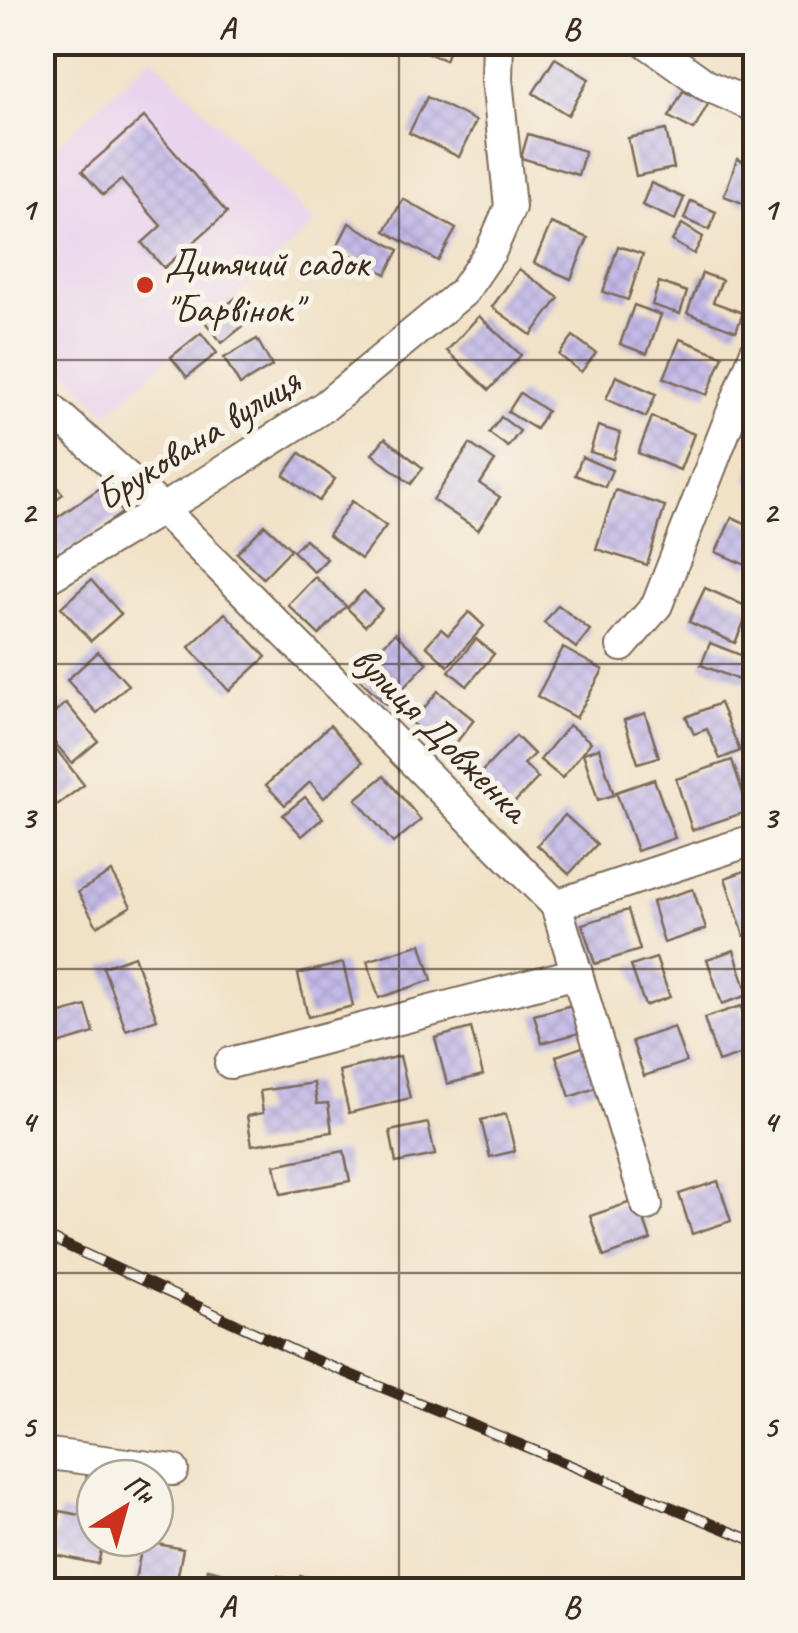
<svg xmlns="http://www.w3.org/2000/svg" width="798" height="1633" viewBox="0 0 798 1633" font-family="Caveat,sans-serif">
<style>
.built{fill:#e8d2ee}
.building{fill:url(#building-cross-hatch)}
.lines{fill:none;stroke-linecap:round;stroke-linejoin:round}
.minor-casing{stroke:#7b6a59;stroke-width:34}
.minor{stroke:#fff;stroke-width:30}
.rail-casing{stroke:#3b2a1e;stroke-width:11}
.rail{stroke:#f7f3e8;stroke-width:8;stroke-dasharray:22;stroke-linecap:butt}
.grid{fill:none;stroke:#3b2a1e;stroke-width:2.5;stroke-opacity:0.55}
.poi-dot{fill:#c8321e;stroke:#f7f3e8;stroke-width:4}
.labels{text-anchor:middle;stroke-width:10;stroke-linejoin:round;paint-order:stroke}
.poi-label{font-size:40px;fill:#3b2a1e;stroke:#f7f3e8;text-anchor:start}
.street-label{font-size:40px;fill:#3b2a1e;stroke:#f7f3e8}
.neatline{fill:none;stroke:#3b2a1e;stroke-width:4}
.grid-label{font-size:32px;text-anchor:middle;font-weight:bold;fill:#3b2a1e}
</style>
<defs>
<pattern id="building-cross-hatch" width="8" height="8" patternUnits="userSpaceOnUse" patternTransform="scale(2.5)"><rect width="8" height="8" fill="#c4bae8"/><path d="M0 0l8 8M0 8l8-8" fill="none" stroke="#a9a0c7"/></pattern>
</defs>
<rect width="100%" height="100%" fill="#f7f3e8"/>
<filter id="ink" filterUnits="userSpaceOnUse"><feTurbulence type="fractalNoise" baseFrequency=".01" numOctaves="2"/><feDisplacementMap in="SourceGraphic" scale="20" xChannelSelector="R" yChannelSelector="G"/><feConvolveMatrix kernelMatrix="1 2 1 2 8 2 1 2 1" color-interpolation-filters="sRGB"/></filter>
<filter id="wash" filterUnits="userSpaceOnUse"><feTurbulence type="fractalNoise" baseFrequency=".0048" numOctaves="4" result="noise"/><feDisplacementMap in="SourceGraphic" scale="40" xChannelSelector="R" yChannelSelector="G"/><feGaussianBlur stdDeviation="2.25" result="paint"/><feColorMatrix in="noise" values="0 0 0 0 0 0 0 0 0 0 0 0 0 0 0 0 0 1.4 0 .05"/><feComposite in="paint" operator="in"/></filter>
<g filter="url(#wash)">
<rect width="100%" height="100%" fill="#f1e2c7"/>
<polygon class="built" points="152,56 315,224 107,414 43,347 43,158"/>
<g id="blocks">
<g class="building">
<polygon points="400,42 452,42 445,60"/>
<polygon points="555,58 589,79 568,115 533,93"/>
<polygon points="683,91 708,104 694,130 669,117"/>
<polygon points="427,97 476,121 459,157 409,133"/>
<polygon points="144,117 227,213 164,268 142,243 161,226 121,180 103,195 82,171"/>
<polygon points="666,130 674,168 636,176 628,138"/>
<polygon points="528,134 585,151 578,175 521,158"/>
<polygon points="737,159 756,166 756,208 724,196"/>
<polygon points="651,183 684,198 675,220 642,205"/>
<polygon points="403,199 456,229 438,261 385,231"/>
<polygon points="691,201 716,212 709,230 684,219"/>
<polygon points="349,223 399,250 386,274 337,247"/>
<polygon points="551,223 588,238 571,279 534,263"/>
<polygon points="682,224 703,237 694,254 672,241"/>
<polygon points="618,246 643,254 628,300 603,292"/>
<polygon points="519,269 559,298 531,335 492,307"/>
<polygon points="702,273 722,280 713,302 743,313 736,331 687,313"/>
<polygon points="659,282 687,292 680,314 652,305"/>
<polygon points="236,298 253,318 222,343 205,322"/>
<polygon points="634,305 661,315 647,354 620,344"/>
<polygon points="479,316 521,355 489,390 447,351"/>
<polygon points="201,333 217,353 187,377 171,357"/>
<polygon points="573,336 596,353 581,372 559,355"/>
<polygon points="257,339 272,366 240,385 224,358"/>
<polygon points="680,339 723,356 707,395 664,378"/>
<polygon points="616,376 656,394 646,417 606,399"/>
<polygon points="520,393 547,411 536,429 508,412"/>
<polygon points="501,417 520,431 508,447 489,433"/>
<polygon points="652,417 694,434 680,470 638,453"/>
<polygon points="598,426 620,433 613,459 590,452"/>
<polygon points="385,438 423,468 411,484 372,454"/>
<polygon points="470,444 495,461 480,484 500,497 478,530 433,500"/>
<polygon points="300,453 335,479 319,501 284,475"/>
<polygon points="582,457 612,470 605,487 575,475"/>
<polygon points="755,459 756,459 756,483 747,480"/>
<polygon points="42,469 63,494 42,510"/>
<polygon points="103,486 122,513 54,560 42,544 42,528"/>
<polygon points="615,490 665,506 647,565 596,549"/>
<polygon points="352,501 386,526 361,559 328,535"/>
<polygon points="732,517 756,528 756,555 750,567 716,552"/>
<polygon points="265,525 291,549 263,578 237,553"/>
<polygon points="305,539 327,559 314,572 293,551"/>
<polygon points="315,577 346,606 319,635 288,605"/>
<polygon points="91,580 121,614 91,641 61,607"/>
<polygon points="705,588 750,608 735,643 689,622"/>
<polygon points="364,591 382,609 365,626 347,608"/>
<polygon points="756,601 756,628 746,623"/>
<polygon points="558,605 590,630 576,648 544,623"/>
<polygon points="469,612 484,626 448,666 426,646 441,629 448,635"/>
<polygon points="225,613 266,657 229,691 189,647"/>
<polygon points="395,633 427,663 387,705 355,675"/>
<polygon points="476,639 494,654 467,686 449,671"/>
<polygon points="710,643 756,661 756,687 701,665"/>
<polygon points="563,648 603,670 576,718 537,696"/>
<polygon points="98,652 128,685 97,713 67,680"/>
<polygon points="438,691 474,720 448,753 412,723"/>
<polygon points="66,703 98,741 72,763 42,728 42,723"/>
<polygon points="720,703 740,751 720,759 707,729 694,734 686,717"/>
<polygon points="645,713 659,757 638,763 624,720"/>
<polygon points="330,725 363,762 324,798 310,782 285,805 266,785"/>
<polygon points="569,725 591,742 562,778 540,760"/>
<polygon points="42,731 84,785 42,816"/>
<polygon points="516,736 534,754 524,764 538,778 504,813 471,783"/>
<polygon points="599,748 614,795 598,800 583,753"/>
<polygon points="732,760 749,811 692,830 676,779"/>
<polygon points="384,776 421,820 393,843 356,799"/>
<polygon points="654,779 675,838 637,851 616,792"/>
<polygon points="305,797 323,818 302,836 283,815"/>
<polygon points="565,815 597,844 569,874 537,845"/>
<polygon points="756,867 756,932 744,936 725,878"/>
<polygon points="112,872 131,906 97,926 78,892"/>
<polygon points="693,889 706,929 664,943 652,902"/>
<polygon points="42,896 53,913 42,920"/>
<polygon points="628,910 640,950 595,964 582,924"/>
<polygon points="421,944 432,980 379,998 367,961"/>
<polygon points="734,950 748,995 722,1004 707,959"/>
<polygon points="134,956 157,1019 126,1030 103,967"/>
<polygon points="656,958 670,997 645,1006 631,966"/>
<polygon points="343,963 353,1006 308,1017 298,974"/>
<polygon points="583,1002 590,1030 542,1043 534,1015"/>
<polygon points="86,1006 94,1033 58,1044 50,1016"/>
<polygon points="741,1006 755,1050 718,1062 704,1018"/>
<polygon points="674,1027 686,1062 644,1076 632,1041"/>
<polygon points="471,1028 483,1075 447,1084 435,1038"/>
<polygon points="594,1043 607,1084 570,1097 556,1056"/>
<polygon points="400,1056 410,1098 349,1113 339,1071"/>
<polygon points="314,1083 317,1104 328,1103 332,1132 252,1145 247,1116 263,1113 260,1091"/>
<polygon points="506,1114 515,1151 490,1157 481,1120"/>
<polygon points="428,1123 435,1155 396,1163 390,1131"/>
<polygon points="344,1151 350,1181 281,1194 275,1165"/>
<polygon points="718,1181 731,1221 692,1234 679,1194"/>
<polygon points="637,1200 651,1240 604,1257 590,1216"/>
<polygon points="88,1466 114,1469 113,1478 95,1478 95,1491 85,1489"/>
<polygon points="155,1483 168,1484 165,1507 155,1506"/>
<polygon points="60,1511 95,1518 95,1538 104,1538 98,1564 51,1554"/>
<polygon points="143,1541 183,1549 175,1590 162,1590 134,1585"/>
<polygon points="208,1569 248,1579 246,1590 203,1590"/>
<polygon points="278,1576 298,1581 300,1576 332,1585 330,1590 273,1590"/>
</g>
</g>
</g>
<g filter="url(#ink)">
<use href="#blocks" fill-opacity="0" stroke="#7b6a59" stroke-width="2.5"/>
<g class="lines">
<defs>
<g id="minor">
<polyline points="646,42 706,85 756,107"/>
<polyline points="42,401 162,509 556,905 647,1205"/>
<polyline points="42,581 197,488 325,406 463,292 491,251 510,207 497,79 498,42"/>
<polyline points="622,646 657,605 756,351"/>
<polyline points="556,905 756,839"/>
<polyline points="230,1063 577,973"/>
<polyline points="42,1453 173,1470"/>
</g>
</defs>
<use href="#minor" class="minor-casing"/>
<use href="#minor" class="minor"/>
<defs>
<polyline id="rail" points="42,1234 301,1354 756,1542"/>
</defs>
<use href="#rail" class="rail-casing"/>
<use href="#rail" class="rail"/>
</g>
</g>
<path class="grid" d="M399,42V1590M42,360H756M42,664H756M42,969H756M42,1273H756"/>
<circle class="poi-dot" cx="145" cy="285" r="10"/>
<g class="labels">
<g class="poi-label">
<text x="165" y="276">Дитячий садок<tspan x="165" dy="46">"Барвінок"</tspan></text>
</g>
<g class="street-label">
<text transform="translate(197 438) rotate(-32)" y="14">Брукована вулиця</text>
<text transform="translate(441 733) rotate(45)" y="14">вулиця Довженка</text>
</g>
</g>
<rect width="798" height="1633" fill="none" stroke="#f7f3e8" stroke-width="110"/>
<g transform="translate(125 1508) rotate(37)"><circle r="48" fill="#f7f3e8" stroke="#aca397" stroke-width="2.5"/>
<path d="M0-8L18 38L0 25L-18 38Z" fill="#c8321e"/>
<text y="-15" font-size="28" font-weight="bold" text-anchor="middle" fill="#3b2a1e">Пн</text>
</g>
<rect x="55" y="55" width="688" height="1523" class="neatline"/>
<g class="grid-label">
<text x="227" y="39">A</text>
<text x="571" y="39">B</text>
<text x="28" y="219">1</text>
<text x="770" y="219">1</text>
<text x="28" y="523">2</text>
<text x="770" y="523">2</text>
<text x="28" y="828">3</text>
<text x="770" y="828">3</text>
<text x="28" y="1132">4</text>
<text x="770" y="1132">4</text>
<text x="28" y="1437">5</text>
<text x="770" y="1437">5</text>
<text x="227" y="1617">A</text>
<text x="571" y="1617">B</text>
</g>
</svg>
